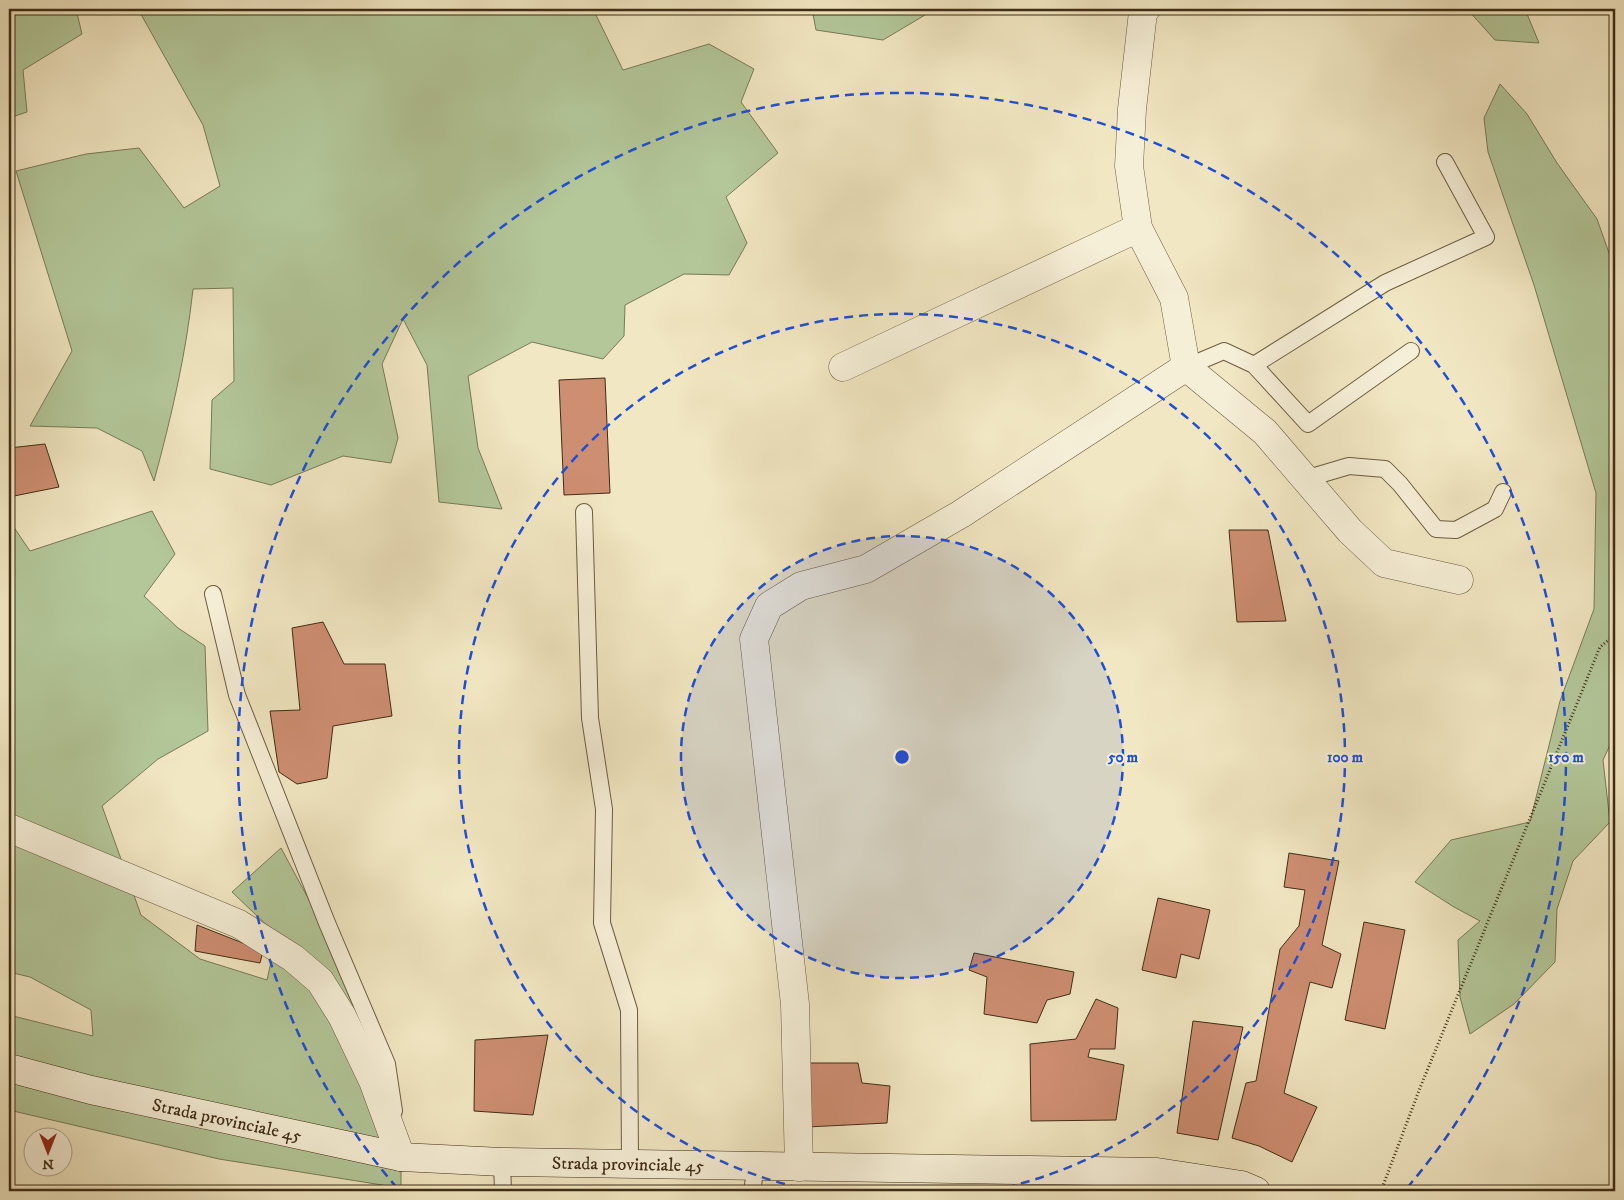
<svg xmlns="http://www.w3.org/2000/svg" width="1624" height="1200" viewBox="0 0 1624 1200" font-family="'IM FELL DW Pica',serif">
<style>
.green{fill:#b3c799;stroke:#797a57}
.building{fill:#ce8e72;stroke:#3f2d15}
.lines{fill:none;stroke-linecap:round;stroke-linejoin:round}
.lane-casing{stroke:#6c5c40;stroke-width:18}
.street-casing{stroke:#6c5c40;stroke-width:29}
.secondary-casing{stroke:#3f2d15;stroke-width:29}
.path{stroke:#3f2d15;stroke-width:3;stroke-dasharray:1 2.5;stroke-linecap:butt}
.lane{stroke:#f6efd7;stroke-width:16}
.street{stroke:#f6efd7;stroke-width:28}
.secondary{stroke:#f6efd7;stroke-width:28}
.ring{fill:none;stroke:#1d4ed8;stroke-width:2.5;stroke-dasharray:9 6}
.labels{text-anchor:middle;stroke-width:4;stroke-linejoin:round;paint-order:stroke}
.street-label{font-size:18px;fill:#3f2d15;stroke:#f6efd7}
.centre{fill:#1d4ed8;stroke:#f6efd7;stroke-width:2.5}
.ring-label{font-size:15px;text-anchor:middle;font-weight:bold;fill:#1d4ed8;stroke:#f6efd7;stroke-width:4;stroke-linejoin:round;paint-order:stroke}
</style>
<rect width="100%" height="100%" fill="#f1e7c2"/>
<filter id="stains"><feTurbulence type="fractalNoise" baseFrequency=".004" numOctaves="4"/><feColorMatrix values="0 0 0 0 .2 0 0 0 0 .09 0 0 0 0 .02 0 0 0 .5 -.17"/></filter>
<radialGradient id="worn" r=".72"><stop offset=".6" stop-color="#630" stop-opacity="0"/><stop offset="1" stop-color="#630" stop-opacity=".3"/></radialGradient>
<g class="green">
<polygon points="9,9 76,9 82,34 23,70 27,112 9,118"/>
<path d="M138,9H593L623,70L709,44L754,69L741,102L778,153L726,197L747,243L729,275L684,274L625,305L624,336L603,359L532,342L468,376L478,448L502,509L439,502L427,365L403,319L382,364L398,438L391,463L343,456L271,485L210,469L212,400L234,381L233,288L193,289C186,355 171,418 154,481L142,451L97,428L30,426L72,351L16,171L86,154L139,148L184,208L220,186L203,125Z"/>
<polygon points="812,9 919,9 925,15 883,40 816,30"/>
<polygon points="1467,9 1525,9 1539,43 1495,40"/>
<polygon points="1500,84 1527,114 1557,163 1597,219 1615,270 1615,734 1603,760 1610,822 1573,861 1557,909 1555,962 1514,1004 1470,1034 1460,997 1458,940 1480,921 1454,907 1415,882 1451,840 1530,822 1560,701 1594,609 1596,493 1534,285 1488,152 1484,118"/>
<polygon points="152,511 175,554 144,596 178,628 205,646 208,731 158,759 102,806 141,915 200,959 267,980 277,935 232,892 281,848 364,1002 401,1123 401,1188 219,1159 9,1110 9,1015 93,1036 91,1010 30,977 9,972 9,522 11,523 30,551"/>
</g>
<g class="building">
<polygon points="605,378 610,493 564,495 559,380"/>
<polygon points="45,444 59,487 9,497 9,448"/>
<polygon points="1229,530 1268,530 1286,621 1237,622"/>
<polygon points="323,622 344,664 385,664 392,716 333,726 327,778 297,784 279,772 270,711 300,710 292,628"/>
<polygon points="1289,853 1339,861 1322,945 1341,954 1332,988 1310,982 1284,1093 1317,1107 1292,1162 1259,1146 1232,1138 1246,1083 1256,1081 1280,949 1299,926 1305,890 1284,887"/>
<polygon points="1158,898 1210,910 1199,959 1181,954 1176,978 1142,970"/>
<polygon points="1364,922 1405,930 1385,1029 1345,1020"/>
<polygon points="197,925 263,951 260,963 195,951"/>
<polygon points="974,953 1074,972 1070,994 1047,1000 1037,1023 984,1014 987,977 969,970"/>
<polygon points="1096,999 1118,1008 1115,1049 1090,1049 1088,1057 1124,1065 1116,1120 1031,1121 1030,1044 1076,1039"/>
<polygon points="1193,1021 1243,1027 1218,1140 1177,1133"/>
<polygon points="548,1035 533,1115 474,1111 475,1040"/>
<polygon points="803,1063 858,1063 862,1083 890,1086 887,1123 807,1127"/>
</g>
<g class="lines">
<defs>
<g id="lane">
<polyline points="1254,365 1385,283 1486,237 1445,162"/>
<polyline points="1186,367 1224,351 1254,365 1308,424 1411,351"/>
<polyline points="1305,479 1349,466 1385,469 1400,484 1436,529 1456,530 1495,509 1503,492"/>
<polyline points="584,512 590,718 604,809 602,923 629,1010 630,1164"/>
<polyline points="213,594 237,695 327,923 387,1064 394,1111"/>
<polyline points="502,1162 503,1191"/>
<polyline points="752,1191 756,1166"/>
</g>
<g id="street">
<polyline points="1146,9 1143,12 1132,109 1129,166 1138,228 1174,298 1186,367 1265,432 1350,531 1384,563 1459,580"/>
<polyline points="843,367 1138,228"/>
<polyline points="9,828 239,924 293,958 320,981 342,1016 373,1081 401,1157"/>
<polyline points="799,1167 795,1004 754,639 769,606 801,586 866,569 961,514 1186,367"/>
</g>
<polyline id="secondary" points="9,1068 91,1090 401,1157 502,1162 1157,1172 1242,1185 1256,1191"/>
</defs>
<use href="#lane" class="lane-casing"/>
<use href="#street" class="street-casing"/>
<use href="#secondary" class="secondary-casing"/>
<polyline class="path" points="1381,1191 1420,1088 1600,647 1615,635"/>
<use href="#lane" class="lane"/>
<use href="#street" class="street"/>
<use href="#secondary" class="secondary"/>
</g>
<circle cx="902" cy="757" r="221" fill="#1d4ed8" fill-opacity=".12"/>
<g class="ring">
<circle cx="902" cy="757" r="221"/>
<path d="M814 1191A443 443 0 1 1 990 1191"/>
<path d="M397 1188A664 664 0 1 1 1407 1188"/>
</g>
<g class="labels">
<g class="street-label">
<text transform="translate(227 1120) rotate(12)" y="6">Strada provinciale 45</text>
<text transform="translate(628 1164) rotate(1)" y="6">Strada provinciale 45</text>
</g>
</g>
<circle cx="902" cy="757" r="8" class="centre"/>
<g class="ring-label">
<text x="1123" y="762">50 m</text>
<text x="1345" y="762">100 m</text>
<text x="1566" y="762">150 m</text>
</g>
<rect width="1624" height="1200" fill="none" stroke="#f1e7c2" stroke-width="30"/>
<rect x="10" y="10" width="1604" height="1180" fill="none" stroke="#3f2d15" stroke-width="2.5"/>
<rect x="15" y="15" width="1594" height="1170" fill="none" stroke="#3f2d15"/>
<g transform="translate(48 1152) rotate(180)"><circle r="24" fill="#f6efd7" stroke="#ada189"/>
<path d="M0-4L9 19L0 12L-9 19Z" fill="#8f2418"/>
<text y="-8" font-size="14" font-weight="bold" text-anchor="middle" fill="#3f2d15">N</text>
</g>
<rect width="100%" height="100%" filter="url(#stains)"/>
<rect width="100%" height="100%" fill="url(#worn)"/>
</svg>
